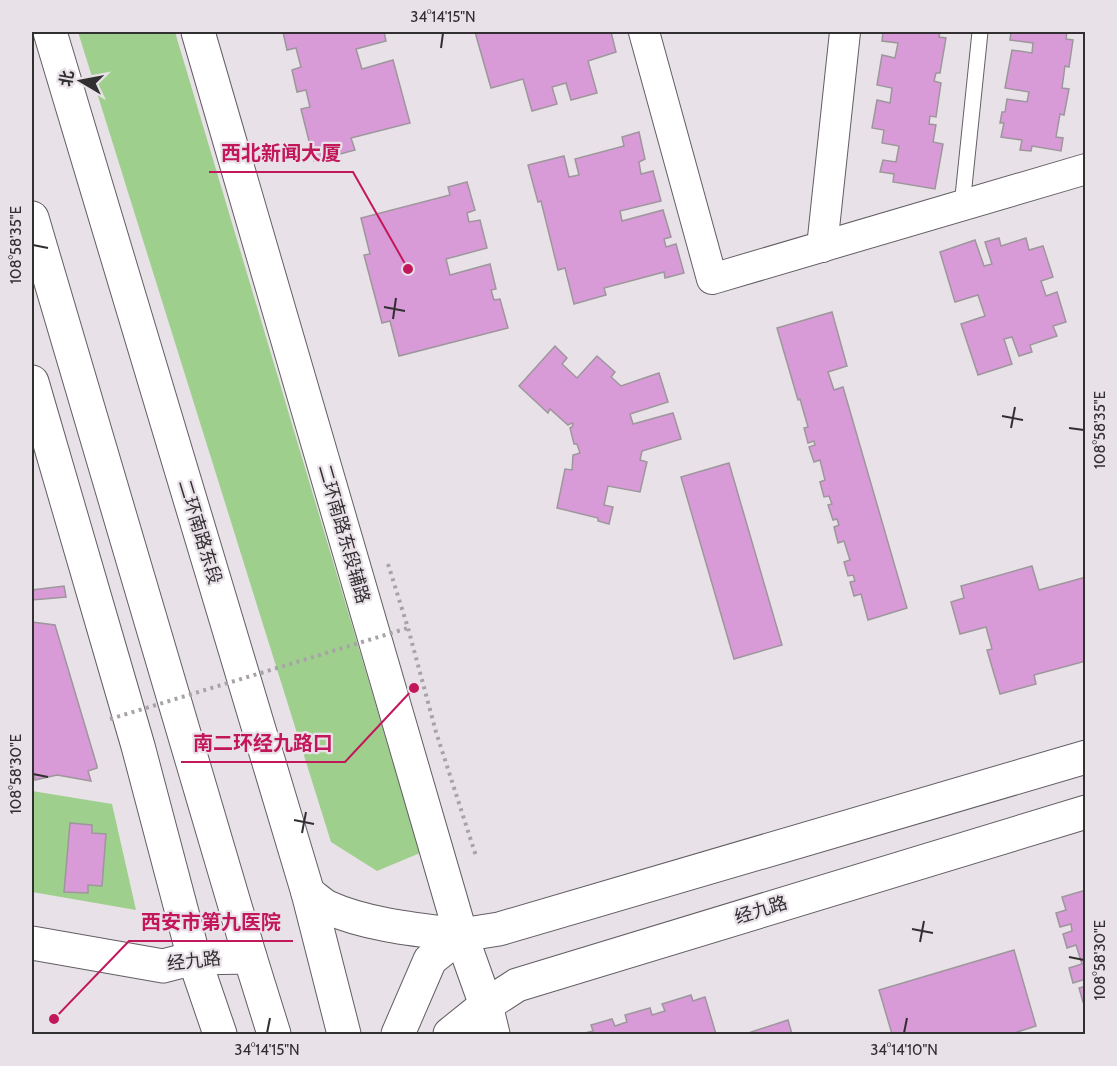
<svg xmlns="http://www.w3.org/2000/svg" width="1117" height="1066" viewBox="0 0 1117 1066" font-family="Cabin,'Noto Sans SC',sans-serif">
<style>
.green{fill:#9fcf8d}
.building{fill:#d89bd7;stroke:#9d979c;stroke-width:1.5}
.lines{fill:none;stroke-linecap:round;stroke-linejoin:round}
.service-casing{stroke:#635e63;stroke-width:17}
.minor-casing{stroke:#635e63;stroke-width:32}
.tertiary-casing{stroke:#635e63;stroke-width:35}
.secondary-casing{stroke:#635e63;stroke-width:35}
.trunk-casing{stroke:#635e63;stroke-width:35}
.path{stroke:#a8a3a7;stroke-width:4;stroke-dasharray:3 4.5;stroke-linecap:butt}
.service{stroke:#fff;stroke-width:15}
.minor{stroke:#fff;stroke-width:30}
.tertiary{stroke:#fff;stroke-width:33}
.secondary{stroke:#fff;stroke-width:33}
.trunk{stroke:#fff;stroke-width:33}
.path-bridge{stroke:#a8a3a7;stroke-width:4;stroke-dasharray:3 4.5;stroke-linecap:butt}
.ticks{fill:none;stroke:#322f31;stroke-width:2}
.labels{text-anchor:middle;stroke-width:4.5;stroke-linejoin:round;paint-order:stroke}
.street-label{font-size:18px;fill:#322f31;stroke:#e8e2e8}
.leader{fill:none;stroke:#c2185b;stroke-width:2}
.callout-dot{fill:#c2185b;stroke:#e8e2e8;stroke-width:2}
.callout-label{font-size:20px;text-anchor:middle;font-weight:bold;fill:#c2185b;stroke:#e8e2e8;stroke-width:4.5;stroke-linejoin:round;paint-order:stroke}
.neatline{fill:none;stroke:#322f31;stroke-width:2}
.ticks-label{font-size:15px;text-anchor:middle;fill:#322f31}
</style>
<rect width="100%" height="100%" fill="#e8e2e8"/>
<g class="green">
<polygon points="78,32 175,32 420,853 377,871 331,842"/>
<polygon points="32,791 112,804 136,910 32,892"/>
</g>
<g class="building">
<polygon points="283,32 384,32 386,41 356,49 362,69 393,60 410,123 351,138 355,150 314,161 301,109 310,107 306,90 297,92 292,70 301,67 296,48 287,50"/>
<polygon points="475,32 611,32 616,52 588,61 597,93 571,100 566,83 552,87 557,104 532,111 523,79 491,88"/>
<polygon points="883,32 940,32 939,37 946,38 940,73 936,73 934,81 941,83 936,117 930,116 929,124 936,125 933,142 943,144 935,189 893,182 894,174 880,172 883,160 896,162 899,146 882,143 884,130 872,128 877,100 890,103 892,88 877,85 882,55 895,58 898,43 882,41"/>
<polygon points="1011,32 1067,32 1066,39 1073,40 1069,67 1065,66 1062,88 1069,89 1064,115 1060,114 1056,137 1063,138 1061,151 1032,146 1031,151 1020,150 1022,140 1001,137 1004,123 1000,123 1002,112 1005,112 1007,99 1027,102 1029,92 1005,88 1012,50 1032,53 1033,43 1010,40"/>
<polygon points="639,132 645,159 639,162 641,174 653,171 661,201 620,211 622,221 663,210 671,237 664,239 666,247 676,244 684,273 665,278 664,272 604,288 606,295 574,304 565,268 558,270 541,201 538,202 528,165 564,156 569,177 579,175 575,159 624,146 622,137"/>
<polygon points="467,182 475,210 467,213 469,222 480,220 487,248 446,259 450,275 490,264 496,289 491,290 494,300 500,299 508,328 399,356 390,321 382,323 364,255 370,254 361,218 450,195 448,187"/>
<polygon points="999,238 1001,246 1026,238 1029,250 1043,246 1053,277 1041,281 1046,296 1057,292 1066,322 1053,326 1057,336 1030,345 1032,352 1019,356 1012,337 1004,339 1012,364 978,375 961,324 985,316 978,295 955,302 940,252 975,240 984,266 992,264 985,242"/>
<polygon points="832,312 847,366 828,372 834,390 843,387 907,608 868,620 861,594 854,596 850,582 855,581 853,575 848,576 844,562 850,560 844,541 838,543 834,527 839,525 837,519 833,520 828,505 832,504 829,496 824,497 820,482 825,480 820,460 814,462 809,447 815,445 814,441 808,443 804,428 808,427 800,399 798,400 777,328"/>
<polygon points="555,346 567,358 562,364 577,378 597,356 615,372 611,377 621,386 659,373 668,402 630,414 633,424 673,413 674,416 681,439 642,451 640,460 647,462 640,492 608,486 604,505 613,507 609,524 598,521 598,518 557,508 565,469 572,470 573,455 580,453 577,444 574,444 570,428 572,427 573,424 572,423 568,425 550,409 548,413 519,386"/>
<polygon points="729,463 782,645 734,659 681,477"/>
<polygon points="1032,566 1039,590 1086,577 1086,661 1034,675 1036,684 1000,694 987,650 992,649 986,627 960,634 951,602 964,598 961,586"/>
<polygon points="64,586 66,597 32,600 32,590"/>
<polygon points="32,622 55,625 97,766 97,768 88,771 91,781 57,775 35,780 32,767"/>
<polygon points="70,823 92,825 92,833 106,834 102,886 88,885 88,893 64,892"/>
<polygon points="1086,890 1086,979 1073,983 1069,968 1082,964 1076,945 1067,948 1063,934 1072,931 1071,924 1060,927 1056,913 1066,910 1062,897"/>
<polygon points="1014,950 1036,1026 1011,1034 892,1034 879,990"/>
<polygon points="1086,986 1086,1001 1083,1002 1079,988"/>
<polygon points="691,995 693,1001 705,997 716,1034 581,1034 593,1031 591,1025 612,1019 615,1026 627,1022 625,1015 650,1008 652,1015 665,1011 662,1004"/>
<polygon points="788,1020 792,1034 749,1034 748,1033"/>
</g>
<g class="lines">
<defs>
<polyline id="service" points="962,206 980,32"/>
<g id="minor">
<polyline points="644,32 712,279 1086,169"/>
<polyline points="822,247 845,32"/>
</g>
<g id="tertiary">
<polyline points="461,935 499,929 1086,757"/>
<polyline points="32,943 163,966 194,958 250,957"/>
<polyline points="450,1034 486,1005 517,985 1086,812"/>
</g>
<g id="secondary">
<polyline points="198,32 461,935 486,1005 493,1034"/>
<polyline points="32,382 138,746 194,958 220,1034"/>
<path d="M308,893C314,897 320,903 327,907C366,925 418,930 461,935"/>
<polyline points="398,1034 430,960 461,935"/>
</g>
<g id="trunk">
<polyline points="50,32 308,893 344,1034"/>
<polyline points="32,218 250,957 274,1034"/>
</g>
</defs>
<use href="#service" class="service-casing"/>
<use href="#minor" class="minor-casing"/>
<use href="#tertiary" class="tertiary-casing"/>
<use href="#secondary" class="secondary-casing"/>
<use href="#trunk" class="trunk-casing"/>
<polyline class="path" points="388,564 408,628 436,732 476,856"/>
<use href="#service" class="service"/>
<use href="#minor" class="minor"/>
<use href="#tertiary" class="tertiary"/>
<use href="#secondary" class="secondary"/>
<use href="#trunk" class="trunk"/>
<polyline class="path-bridge" points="110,719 408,628"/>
</g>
<path class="ticks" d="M441,48L443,33M33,245L48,248M384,307L405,311M393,319L396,298M1002,416L1023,420M1011,428L1015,407M1069,428L1084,430M33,774L48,777M294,820L314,824M302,833L306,812M912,929L933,933M920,942L924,921M1069,957L1084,960M267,1033L270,1018M904,1033L907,1018"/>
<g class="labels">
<g class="street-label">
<text transform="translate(200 532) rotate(73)" y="6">二环南路东段</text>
<text transform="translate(344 534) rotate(74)" y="6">二环南路东段辅路</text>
<text transform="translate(761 910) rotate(-17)" y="6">经九路</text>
<text transform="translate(194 961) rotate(-6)" y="6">经九路</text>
</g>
</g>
<path class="leader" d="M408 269L353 172H209M414 688L345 762H181M54 1019L129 941H293"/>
<g class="callout-dot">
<circle cx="408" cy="269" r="6"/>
<circle cx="414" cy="688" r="6"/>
<circle cx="54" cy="1019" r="6"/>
</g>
<g class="callout-label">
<text x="281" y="160">西北新闻大厦</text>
<text x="263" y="750">南二环经九路口</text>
<text x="211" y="929">西安市第九医院</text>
</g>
<rect width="1117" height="1066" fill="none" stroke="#e8e2e8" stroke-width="66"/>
<g transform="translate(81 81) rotate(280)" stroke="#e8e2e8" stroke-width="4.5" paint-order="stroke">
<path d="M0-4.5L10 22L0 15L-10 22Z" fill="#322f31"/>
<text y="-9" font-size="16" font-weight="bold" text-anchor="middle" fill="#322f31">北</text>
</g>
<rect x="33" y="33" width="1051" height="1000" class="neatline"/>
<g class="ticks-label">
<text x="443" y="22">34°14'15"N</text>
<text transform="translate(16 245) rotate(-90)" y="5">108°58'35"E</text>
<text transform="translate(1100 430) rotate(-90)" y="5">108°58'35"E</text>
<text transform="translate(16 774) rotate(-90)" y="5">108°58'30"E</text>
<text transform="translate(1100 960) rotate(-90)" y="5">108°58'30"E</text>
<text x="267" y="1055">34°14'15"N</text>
<text x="904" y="1055">34°14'10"N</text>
</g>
</svg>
